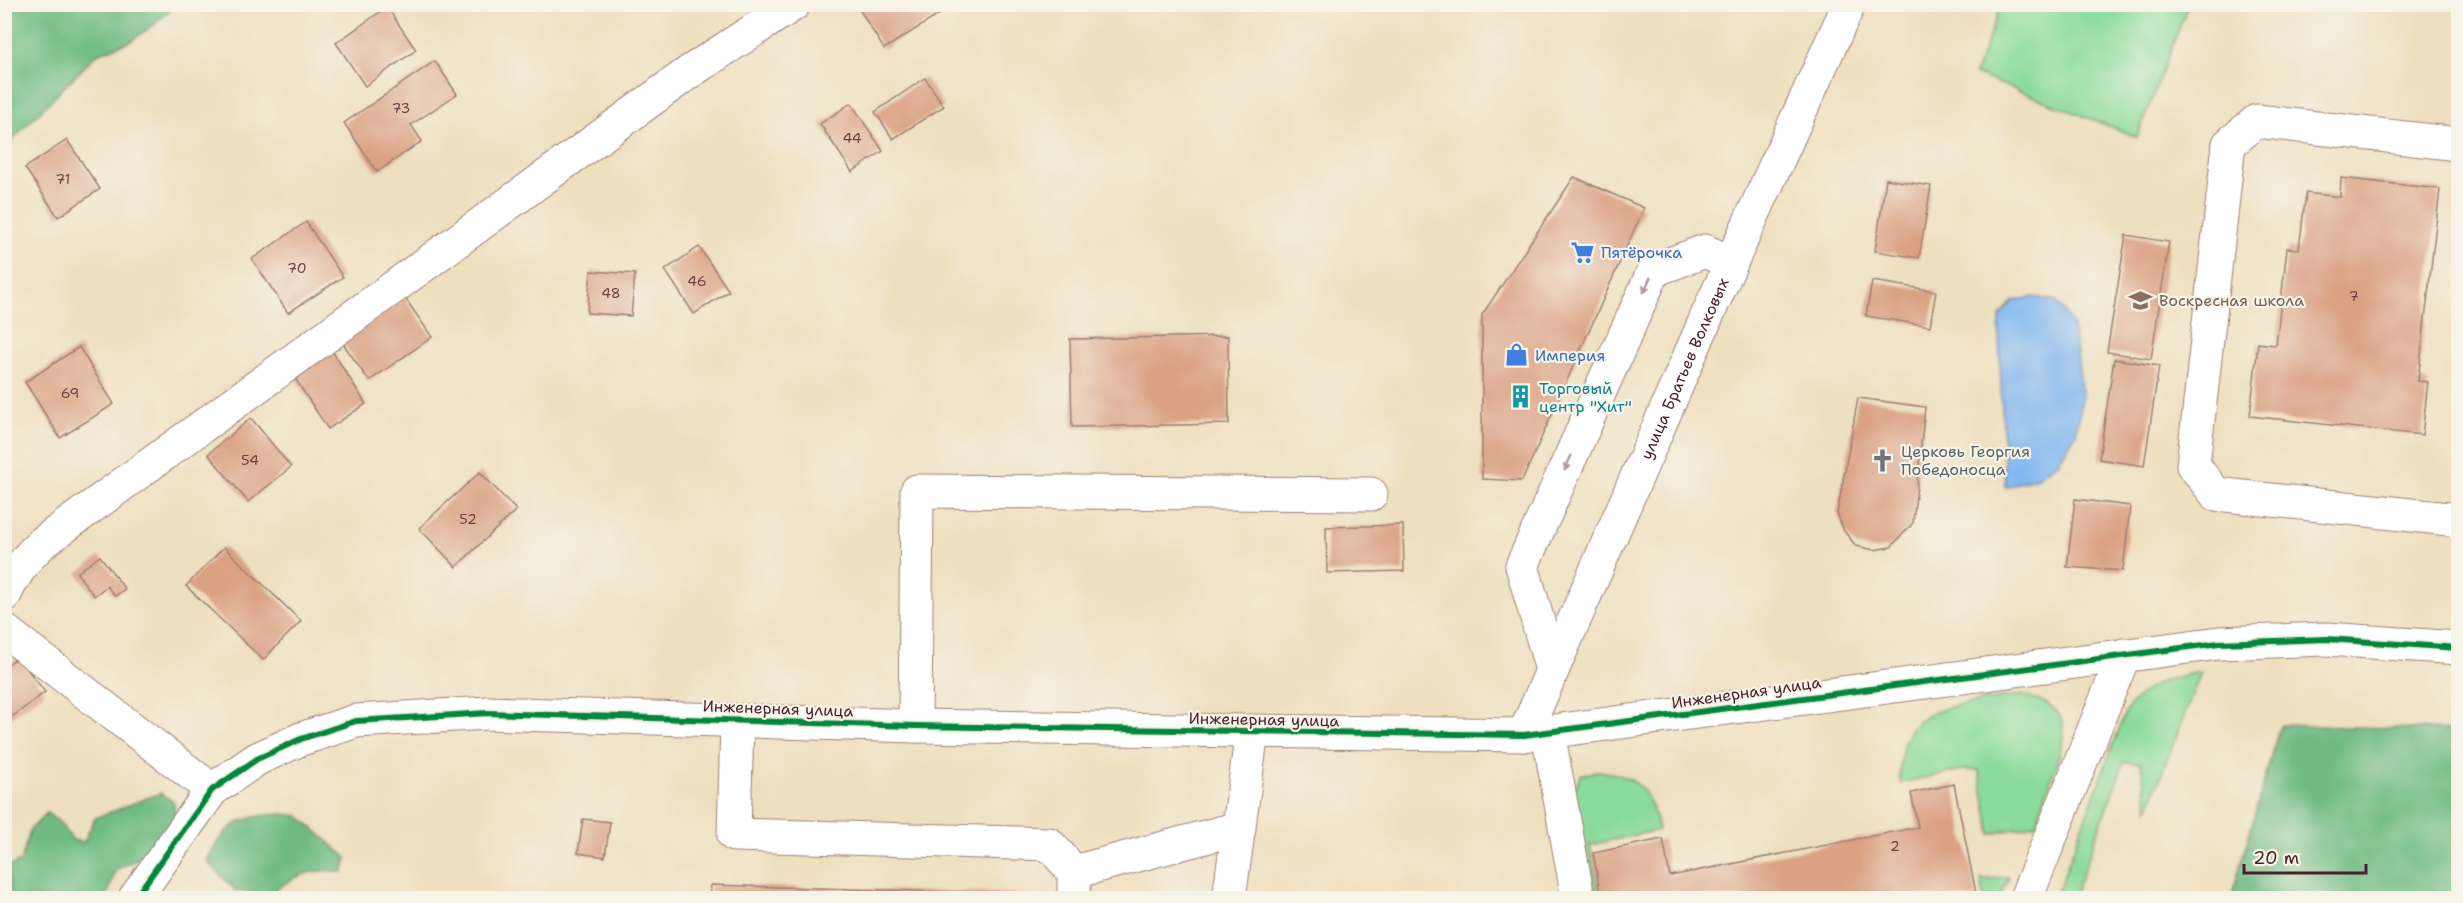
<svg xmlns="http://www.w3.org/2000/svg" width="2463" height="903" viewBox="0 0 2463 903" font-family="'Shantell Sans',sans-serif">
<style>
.green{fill:#8adb9b;stroke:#6a7d63;stroke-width:1.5}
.forest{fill:#6fbb83;stroke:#5c6d57;stroke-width:1.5}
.water{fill:#80b7ef;stroke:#656b8d;stroke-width:1.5}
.building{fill:#daa183}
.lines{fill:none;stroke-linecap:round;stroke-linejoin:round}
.minor-casing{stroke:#9c7f74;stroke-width:35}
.minor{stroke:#fff;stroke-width:33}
.cycleway-casing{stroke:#f7f3e8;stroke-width:10}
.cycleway{stroke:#00873e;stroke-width:6}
.oneway{fill:#ae9aa0}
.labels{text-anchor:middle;stroke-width:4.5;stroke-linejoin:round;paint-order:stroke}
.number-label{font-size:14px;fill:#6e4041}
.shop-label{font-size:16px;fill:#366cbe;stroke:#f7f3e8;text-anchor:start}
.education-label{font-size:16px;fill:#785e54;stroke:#f7f3e8;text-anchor:start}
.street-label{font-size:16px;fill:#4a1f2b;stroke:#f7f3e8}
.culture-label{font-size:16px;fill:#0d838f;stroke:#f7f3e8;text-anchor:start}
.worship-label{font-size:16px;fill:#5b616d;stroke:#f7f3e8;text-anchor:start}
</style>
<rect width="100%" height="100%" fill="#f7f3e8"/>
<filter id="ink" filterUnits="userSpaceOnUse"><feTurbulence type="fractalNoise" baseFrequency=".0167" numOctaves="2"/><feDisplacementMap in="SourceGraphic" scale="12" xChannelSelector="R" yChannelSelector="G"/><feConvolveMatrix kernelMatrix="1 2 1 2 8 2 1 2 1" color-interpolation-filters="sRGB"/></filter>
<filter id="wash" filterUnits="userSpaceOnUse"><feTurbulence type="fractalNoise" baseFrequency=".008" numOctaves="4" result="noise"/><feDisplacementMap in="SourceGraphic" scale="24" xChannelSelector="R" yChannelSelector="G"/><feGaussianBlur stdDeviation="1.35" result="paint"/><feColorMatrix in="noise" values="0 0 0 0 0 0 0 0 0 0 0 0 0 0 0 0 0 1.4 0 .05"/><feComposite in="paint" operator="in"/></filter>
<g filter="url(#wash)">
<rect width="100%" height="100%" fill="#eedfbe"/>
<g class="green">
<polygon points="2001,5 2188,5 2137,137 1975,74"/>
<path d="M2201,672L2148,809L2141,763L2124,762L2073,898H2055L2126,711C2148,682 2166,678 2201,672Z"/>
<path d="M2022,695C2072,706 2068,729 2054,771C2048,788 2042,806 2036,824L1991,834L1979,770H1962L1900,783C1900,765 1900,748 1909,732C1925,703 1991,701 2022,695Z"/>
<path d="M1597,771C1639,775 1650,790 1658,830L1590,845L1599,898H1589L1574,791L1581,775Z"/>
<polygon points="2009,877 2000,898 1984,898 1981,880"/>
</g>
<g class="forest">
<polygon points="5,4 176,4 176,5 155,24 129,42 97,54 5,147"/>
<polygon points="2280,725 2458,730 2458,898 2231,898"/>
<path d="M160,793L174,802C174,808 176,816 175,822C169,846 136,860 116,870L106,898H11L8,867L21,861L30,830L47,813L60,823L73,840L84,842L95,818Z"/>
<path d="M282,814L299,816L347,858L343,872C313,866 292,877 268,895L236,891L207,861C224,824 242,815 282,814Z"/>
</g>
<polygon class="water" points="2034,297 2056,301 2072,323 2078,361 2082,398 2076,434 2058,463 2037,477 2005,487 1999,336 2000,316 2013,301"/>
<g id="blocks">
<g class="building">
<polygon points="856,4 956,4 884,49"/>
<polygon points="387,7 416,50 365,86 336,43"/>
<polygon points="435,61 457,94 411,125 422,141 377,172 344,123"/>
<polygon points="925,78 944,106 893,139 875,112"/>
<polygon points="851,103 883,151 852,172 820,124"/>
<polygon points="67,140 100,189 58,217 25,168"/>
<polygon points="1574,177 1644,208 1522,481 1482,479 1482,315"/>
<polygon points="2341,178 2440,189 2418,381 2428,382 2422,435 2250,416 2258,343 2276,345 2287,248 2299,249 2306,193 2340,197"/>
<polygon points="1886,179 1931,186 1919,258 1875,251"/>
<polygon points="306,222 343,277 288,313 252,259"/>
<polygon points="2126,235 2169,242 2151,359 2107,352"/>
<polygon points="699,247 729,291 694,314 665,270"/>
<polygon points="591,271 635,274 631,316 587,313"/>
<polygon points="1872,281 1936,291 1930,326 1866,316"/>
<polygon points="405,298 432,337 369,381 342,342"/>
<polygon points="1228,336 1229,424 1072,427 1070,339"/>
<polygon points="329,346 366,404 328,429 290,371"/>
<polygon points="79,347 114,404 60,438 25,382"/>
<polygon points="2114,359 2159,366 2144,466 2099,459"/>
<polygon points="1858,398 1925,407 1913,523 1891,547 1874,550 1856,546 1844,531 1837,513"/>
<polygon points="251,418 291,467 248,502 208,454"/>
<polygon points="480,472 516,510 456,567 419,528"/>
<polygon points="2075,499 2130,506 2123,571 2067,567"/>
<polygon points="1403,525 1404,571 1327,573 1326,527"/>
<polygon points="224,547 301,621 263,660 186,586"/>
<polygon points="100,556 125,589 115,596 107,586 94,596 77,573"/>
<polygon points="18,657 45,692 4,723 4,667"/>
<polygon points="1954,784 1977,898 1601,898 1593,853 1663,839 1670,876 1918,827 1911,793"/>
<polygon points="583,819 610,822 605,857 578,853"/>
<polygon points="711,885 1025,894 1025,898 710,898"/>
</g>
</g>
</g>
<g filter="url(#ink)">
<use href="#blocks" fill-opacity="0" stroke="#9c7f74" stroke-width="1.5"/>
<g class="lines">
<defs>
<g id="minor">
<polyline points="2458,144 2257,121 2229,144 2193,465 2216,494 2458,520"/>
<path d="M4,596C13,575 25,559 42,543L688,73L794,4"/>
<polyline points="4,630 212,790"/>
<polyline points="1552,670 1522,566 1654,270 1705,251 1731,263"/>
<polyline points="737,721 734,835 1049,844 1074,872 1074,898"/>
<polyline points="915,726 917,491 1371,494"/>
<polyline points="1548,732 1578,898"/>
<path id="s1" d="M1524,735L1711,307L1849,4"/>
<polyline points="1074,872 1239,828"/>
<polyline points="135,898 212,790 257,759 301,739 356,721 488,713 915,726 1524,735 2219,643 2327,639 2458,648"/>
<polyline points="1229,898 1252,732"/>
<polyline points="2026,898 2124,655"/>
</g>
</defs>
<use href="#minor" class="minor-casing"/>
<use href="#minor" class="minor"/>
<defs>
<polyline id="cycleway" points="135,898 212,790 257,759 301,739 356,721 488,713 915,726 1524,735 2219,643 2327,639 2458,648"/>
</defs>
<use href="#cycleway" class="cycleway-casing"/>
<use href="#cycleway" class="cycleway"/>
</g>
<defs><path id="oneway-solid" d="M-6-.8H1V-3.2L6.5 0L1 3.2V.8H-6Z" transform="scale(1.5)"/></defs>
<g class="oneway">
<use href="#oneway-solid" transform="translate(1647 285) rotate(114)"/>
<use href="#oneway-solid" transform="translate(1568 463) rotate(114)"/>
</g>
</g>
<defs>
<symbol id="supermarket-bare" viewBox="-9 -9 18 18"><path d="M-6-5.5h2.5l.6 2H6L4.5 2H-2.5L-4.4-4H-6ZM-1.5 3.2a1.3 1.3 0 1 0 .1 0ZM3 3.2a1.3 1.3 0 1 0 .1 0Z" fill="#3f7fe0" stroke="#f7f3e8" stroke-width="2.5" paint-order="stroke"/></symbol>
<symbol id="school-bare" viewBox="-9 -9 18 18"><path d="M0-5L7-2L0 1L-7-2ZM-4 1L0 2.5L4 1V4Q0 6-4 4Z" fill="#8d6e63" stroke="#f7f3e8" stroke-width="2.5" paint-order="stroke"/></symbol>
<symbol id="shop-bare" viewBox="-9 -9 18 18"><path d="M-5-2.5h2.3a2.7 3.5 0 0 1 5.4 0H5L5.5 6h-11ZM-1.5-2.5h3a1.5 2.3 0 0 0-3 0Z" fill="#3f7fe0" stroke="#f7f3e8" stroke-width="2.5" paint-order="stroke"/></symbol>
<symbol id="building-bare" viewBox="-9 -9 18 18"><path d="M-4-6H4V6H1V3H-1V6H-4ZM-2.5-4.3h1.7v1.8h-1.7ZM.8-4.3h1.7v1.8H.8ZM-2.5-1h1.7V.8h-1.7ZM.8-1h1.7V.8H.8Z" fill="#0f9aa8" stroke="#f7f3e8" stroke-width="2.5" paint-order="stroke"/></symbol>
<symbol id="church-bare" viewBox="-9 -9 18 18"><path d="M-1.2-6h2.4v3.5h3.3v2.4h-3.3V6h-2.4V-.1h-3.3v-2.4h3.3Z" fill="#6b7280" stroke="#f7f3e8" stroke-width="2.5" paint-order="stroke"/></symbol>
</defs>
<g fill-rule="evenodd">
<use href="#supermarket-bare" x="1566" y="236" width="33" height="33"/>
<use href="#school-bare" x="2124" y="284" width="33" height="33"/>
<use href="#shop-bare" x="1500" y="338" width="33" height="33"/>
<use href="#building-bare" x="1504" y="380" width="33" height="33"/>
<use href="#church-bare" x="1866" y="444" width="33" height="33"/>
</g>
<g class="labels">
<g class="number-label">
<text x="401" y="113">73</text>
<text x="852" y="143">44</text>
<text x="63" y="184">71</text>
<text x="297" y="273">70</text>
<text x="697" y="286">46</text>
<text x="611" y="298">48</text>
<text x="2354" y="301">7</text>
<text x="70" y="398">69</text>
<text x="250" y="465">54</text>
<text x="468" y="524">52</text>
<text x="1895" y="851">2</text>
</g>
<g class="shop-label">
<text x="1601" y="258">Пятёрочка</text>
<text x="1535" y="361">Империя</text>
</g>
<g class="education-label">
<text x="2159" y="306">Воскресная школа</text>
</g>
<g class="street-label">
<text dy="6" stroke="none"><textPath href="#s1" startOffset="400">улица Братьев Волковых</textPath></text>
<text transform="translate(1746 692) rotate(-8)" y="6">Инженерная улица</text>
<text transform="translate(778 708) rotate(2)" y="6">Инженерная улица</text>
<text transform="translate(1264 719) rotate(1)" y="6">Инженерная улица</text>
</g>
<g class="culture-label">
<text x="1539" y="394">Торговый<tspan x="1539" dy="18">центр "Хит"</tspan></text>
</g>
<g class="worship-label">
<text x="1901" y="457">Церковь Георгия<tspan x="1901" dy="18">Победоносца</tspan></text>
</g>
</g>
<rect width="2463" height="903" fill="none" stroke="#f7f3e8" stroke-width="24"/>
<path d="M2244 864v9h122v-9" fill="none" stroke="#4a1f2b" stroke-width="3"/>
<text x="2253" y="864" font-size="18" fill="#4a1f2b" stroke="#f7f3e8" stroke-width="4.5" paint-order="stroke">20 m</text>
</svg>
